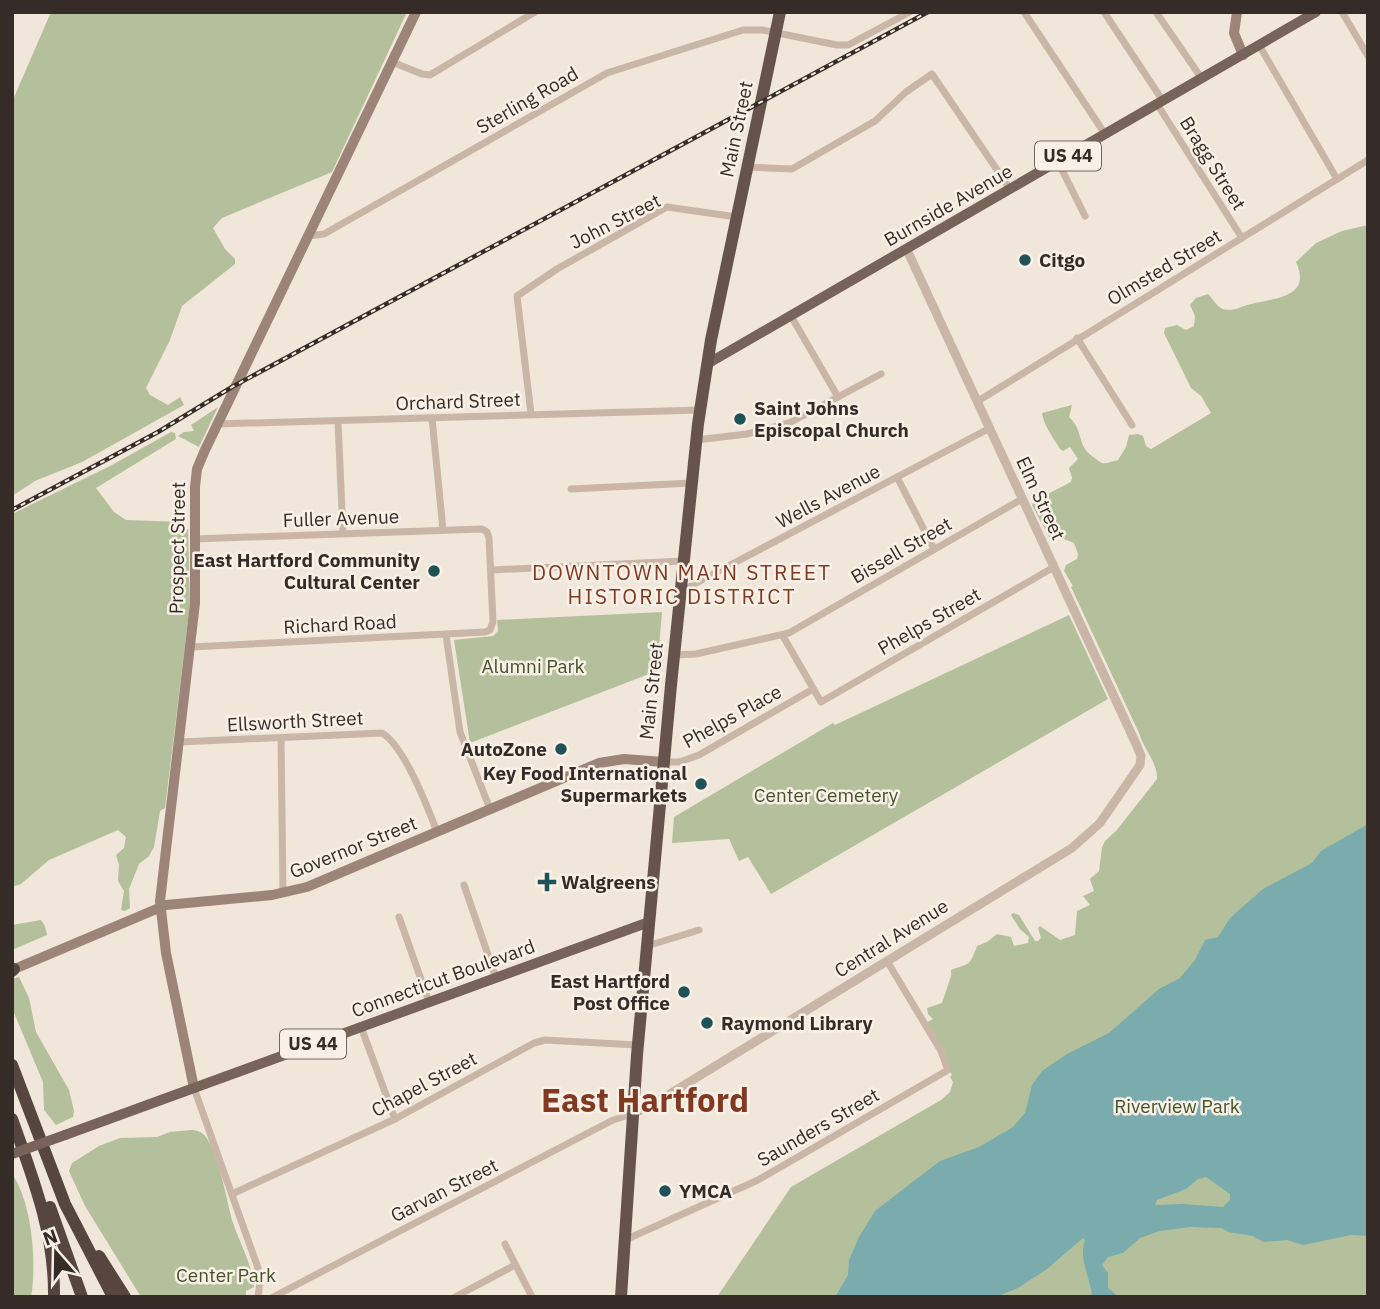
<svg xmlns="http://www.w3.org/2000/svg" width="1380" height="1309" viewBox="0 0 1380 1309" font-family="'IBM Plex Sans',sans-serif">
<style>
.green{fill:#b3c09b}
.water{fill:#7aabad;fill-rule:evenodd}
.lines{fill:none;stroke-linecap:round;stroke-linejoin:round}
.minor{stroke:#c9b6a7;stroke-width:7}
.tertiary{stroke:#c9b6a7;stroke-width:9}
.secondary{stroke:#9c8578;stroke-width:10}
.primary{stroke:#776359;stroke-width:10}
.trunk{stroke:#66544c;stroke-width:12}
.motorway{stroke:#56463f;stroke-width:12}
.rail-casing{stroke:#352c27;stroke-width:4.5}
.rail{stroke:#f9f1e7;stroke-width:2;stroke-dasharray:5;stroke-linecap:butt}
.primary-bridge{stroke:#776359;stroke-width:10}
.poi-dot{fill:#1e5256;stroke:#f9f1e7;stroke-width:2.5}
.labels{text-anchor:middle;stroke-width:5;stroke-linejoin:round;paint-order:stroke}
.shield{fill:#f9f1e7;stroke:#706761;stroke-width:2}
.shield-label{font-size:18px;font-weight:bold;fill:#352c27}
.street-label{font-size:19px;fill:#352c27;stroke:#f9f1e7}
.poi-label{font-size:19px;font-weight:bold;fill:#352c27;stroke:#f9f1e7;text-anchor:start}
.park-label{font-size:19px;fill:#44532c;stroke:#f9f1e7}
.neighbourhood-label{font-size:21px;letter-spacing:2px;fill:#823922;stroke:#f9f1e7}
.town-label{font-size:33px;font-weight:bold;fill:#823922;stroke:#f9f1e7}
</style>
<rect width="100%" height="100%" fill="#f1e6da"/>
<g class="green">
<polygon points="51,12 407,12 332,172 222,218 213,228 225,249 235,259 235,264 182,306 170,340 146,388 150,395 168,405 180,397 184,405 82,462 35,481 12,496 12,102"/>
<path d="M1368,225V1297H717L791,1187L941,1100L950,1092L953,1082L950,1077L952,1075L926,1023L933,1019L928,1014L927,1008L942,1003L951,976V970C970,963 969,967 977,946L987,942L997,934L1011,937L1014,946L1028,943L1029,937L1020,929L1011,915L1013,913L1019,915L1035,941H1038L1041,938L1038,928L1040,926L1060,940L1075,935L1077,911L1090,905L1083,896L1094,891L1090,879L1099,871L1102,847L1105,841L1116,831L1157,779C1158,763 1143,748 1139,733L1071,587L1073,586L1064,571L1066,565L1077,559L1078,554L1074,543L1059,537H1049L1032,505L1034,501L1071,482L1072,478L1069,468L1078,459L1070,447L1063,451L1060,449C1053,437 1044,426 1042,413L1072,405L1069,417C1084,430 1076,444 1092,456C1105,466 1102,464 1118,460L1126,447L1129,435L1138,434L1143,436L1146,446L1151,449L1211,413L1201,396L1191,388L1164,333L1165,328L1177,325L1186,330L1194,326L1195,316L1190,305L1196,298L1208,294C1212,298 1217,307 1223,309C1233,312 1242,306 1251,304C1276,298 1312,297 1296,262L1316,243L1342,231Z"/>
<polygon points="218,407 199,447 178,436 184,432 194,431 191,425"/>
<polygon points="171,432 175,433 176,439 96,488 114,512 126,520 183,522 186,529 188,529 190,604 165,808 160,811 154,847 149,856 139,864 129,889 130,908 125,911 121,910 124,891 118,881 119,865 116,855 124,848 126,837 118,830 49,860 21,884 12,887 12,514 110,466"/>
<polygon points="662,612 657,671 470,743 454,640 493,636 498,631 497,620"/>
<polygon points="1069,615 1108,699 771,894 748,857 739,861 729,839 672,843 674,817 833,723 835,725"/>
<polygon points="41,920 45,926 47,935 12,950 12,925"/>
<polygon points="19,977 29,998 36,1032 69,1090 74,1111 73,1117 56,1125 44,1110 43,1082 12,1008 12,979"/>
<path d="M191,1130C197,1130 202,1132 206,1137C219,1155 226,1197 232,1220C239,1242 252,1263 254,1287L246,1291V1297H141L85,1206L69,1171L72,1163L99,1146L120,1138L157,1137L170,1132Z"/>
<path d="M12,1174C32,1202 37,1264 31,1297H12Z"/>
</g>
<path class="water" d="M1368,824V1236L1351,1235L1303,1245L1287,1240L1263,1242L1253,1236L1228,1232L1222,1228L1190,1227L1160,1231L1140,1238L1123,1253L1108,1257L1102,1265L1108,1273V1288L1119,1297H1092C1091,1278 1078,1260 1085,1240L1083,1238L1047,1269L1018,1288L996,1297H835L848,1275L849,1260L859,1237L875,1211L940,1161L979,1147L1013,1127L1025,1113L1032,1085L1042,1071L1067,1054L1109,1033L1159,989L1180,978L1195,960L1205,940L1218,937L1230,918L1263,889L1312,863L1321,851ZM1206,1177L1230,1194V1200L1223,1207L1183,1204L1155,1205L1157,1200L1186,1189L1198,1179Z"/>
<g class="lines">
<g class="minor">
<polyline points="1024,12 1105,134"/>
<polyline points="1104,12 1163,101"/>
<polyline points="1156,12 1202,79"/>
<polyline points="1342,12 1368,56"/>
<polyline points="1259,45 1337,179"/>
<polyline points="392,62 422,74 430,75 535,12"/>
<polyline points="1157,104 1242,238"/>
<polyline points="1058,162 1085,216"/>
<polyline points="747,167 792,169 875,121 906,92 932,74 1010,189"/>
<polyline points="308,236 324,234 607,73 743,30 762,30 837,45 848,45 910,12"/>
<polyline points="791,316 838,397"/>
<polyline points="1077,338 1132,425"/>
<polyline points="978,401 1368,160"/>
<polyline points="531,414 517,296 557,269 667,207 737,217"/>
<polyline points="432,418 443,530"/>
<polyline points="338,422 343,533"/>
<polyline points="217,424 700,410"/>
<polyline points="696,440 747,434 789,423 881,374"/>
<polyline points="897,477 934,549"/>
<polyline points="571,489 692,483"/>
<polyline points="491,570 684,561"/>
<polyline points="681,591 990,428"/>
<polyline points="446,635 460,732 490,809"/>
<polyline points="783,636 821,702 1054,567"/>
<polyline points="191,647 485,632 490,630 493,622 489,538 487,532 482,529 194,539"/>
<polyline points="674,655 696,654 789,633 1022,499"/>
<polyline points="281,738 283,893"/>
<path d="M180,742L382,733C404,746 428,808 437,832"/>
<polyline points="664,762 679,762 699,755 813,689"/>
<polyline points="464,885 496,978"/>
<polyline points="399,917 429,1002"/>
<polyline points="647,946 699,930"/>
<polyline points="361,1027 395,1119"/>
<polyline points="194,1088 258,1268 260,1282 258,1297"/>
<polyline points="232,1194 395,1119 534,1043 545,1040 637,1045"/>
<polyline points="625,1240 758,1180 948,1070 941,1051 887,961"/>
<polyline points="505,1244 532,1297"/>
<polyline points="273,1297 613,1120 632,1114"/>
<polyline points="455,1297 515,1265"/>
</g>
<polyline class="tertiary" points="632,1114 650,1106 1072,848 1100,823 1140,765 1141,756 1137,746 907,250"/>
<g class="secondary">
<polyline points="1237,12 1234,33 1243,55"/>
<polyline points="12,970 166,905 272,895 307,887 599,763 624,759 664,762"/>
<polyline points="194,1088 166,953 160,901 195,603 195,487 197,469 205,450 416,12"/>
</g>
<g class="primary">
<polyline points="707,364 1316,12"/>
<polyline points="65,1135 649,922"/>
</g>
<polyline class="trunk" points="621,1297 637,1055 671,685 698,424 711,340 780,12"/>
<g class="motorway">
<polyline points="12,971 14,969"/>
<polyline points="12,1065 65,1204 113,1297"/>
<path d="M12,1119C33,1178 55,1234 54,1297"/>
<polyline points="50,1207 82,1297"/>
<polyline points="99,1256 125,1297"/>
</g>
<defs>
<polyline id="rail" points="12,510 158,432 232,387 928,12"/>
</defs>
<use href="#rail" class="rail-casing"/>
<use href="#rail" class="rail"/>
<polyline class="primary-bridge" points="12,1154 65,1135"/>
</g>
<g class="poi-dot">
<circle cx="1025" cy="260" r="7"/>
<circle cx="740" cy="419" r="7"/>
<circle cx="434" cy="571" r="7"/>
<circle cx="561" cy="749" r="7"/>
<circle cx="701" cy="784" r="7"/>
<path d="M543.5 871.5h7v7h7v7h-7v7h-7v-7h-7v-7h7z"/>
<circle cx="684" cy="992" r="7"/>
<circle cx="707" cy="1023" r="7"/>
<circle cx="665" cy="1191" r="7"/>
</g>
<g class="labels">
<g class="shield">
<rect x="1035" y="141.5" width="66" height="29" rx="5"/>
<rect x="280" y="1029.5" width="66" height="29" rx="5"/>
</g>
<g class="shield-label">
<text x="1068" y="162">US 44</text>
<text x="313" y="1050">US 44</text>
</g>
<g class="street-label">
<text transform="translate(527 100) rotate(-30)" y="7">Sterling Road</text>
<text transform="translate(736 129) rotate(-78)" y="7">Main Street</text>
<text transform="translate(1213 163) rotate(58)" y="7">Bragg Street</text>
<text transform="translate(948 205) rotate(-30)" y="7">Burnside Avenue</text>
<text transform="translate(615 221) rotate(-27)" y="7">John Street</text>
<text transform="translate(1164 267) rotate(-31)" y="7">Olmsted Street</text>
<text transform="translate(458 401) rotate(-2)" y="7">Orchard Street</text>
<text transform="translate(828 496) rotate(-28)" y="7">Wells Avenue</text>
<text transform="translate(1041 498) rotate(65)" y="7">Elm Street</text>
<text transform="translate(341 518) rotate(-2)" y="7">Fuller Avenue</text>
<text transform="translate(177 548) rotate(-89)" y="7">Prospect Street</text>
<text transform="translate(901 550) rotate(-30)" y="7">Bissell Street</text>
<text transform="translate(929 621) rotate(-30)" y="7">Phelps Street</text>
<text transform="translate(340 624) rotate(-3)" y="7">Richard Road</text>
<text transform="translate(651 691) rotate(-84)" y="7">Main Street</text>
<text transform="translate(732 716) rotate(-29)" y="7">Phelps Place</text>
<text transform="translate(295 721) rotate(-3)" y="7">Ellsworth Street</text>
<text transform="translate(353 847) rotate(-22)" y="7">Governor Street</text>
<text transform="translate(891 938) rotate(-32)" y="7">Central Avenue</text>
<text transform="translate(443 978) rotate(-20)" y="7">Connecticut Boulevard</text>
<text transform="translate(424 1084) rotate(-28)" y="7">Chapel Street</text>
<text transform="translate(818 1127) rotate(-30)" y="7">Saunders Street</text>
<text transform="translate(444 1190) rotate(-27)" y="7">Garvan Street</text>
</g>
<g class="poi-label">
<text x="1039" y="267">Citgo</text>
<text x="754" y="415">Saint Johns<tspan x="754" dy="22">Episcopal Church</tspan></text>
<text x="420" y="567" text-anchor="end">East Hartford Community<tspan x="420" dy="22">Cultural Center</tspan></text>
<text x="547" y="756" text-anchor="end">AutoZone</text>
<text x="687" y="780" text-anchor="end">Key Food International<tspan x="687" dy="22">Supermarkets</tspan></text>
<text x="561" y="889">Walgreens</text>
<text x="670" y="988" text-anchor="end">East Hartford<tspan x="670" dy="22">Post Office</tspan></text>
<text x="721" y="1030">Raymond Library</text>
<text x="679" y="1198">YMCA</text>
</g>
<g class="park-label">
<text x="533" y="673">Alumni Park</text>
<text x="826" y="802">Center Cemetery</text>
<text x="1177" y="1113">Riverview Park</text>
<text x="226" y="1282">Center Park</text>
</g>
<g class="neighbourhood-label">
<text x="682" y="580">DOWNTOWN MAIN STREET<tspan x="682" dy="24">HISTORIC DISTRICT</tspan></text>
</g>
<g class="town-label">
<text x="645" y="1112">East Hartford</text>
</g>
</g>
<rect width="1380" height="1309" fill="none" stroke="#352c27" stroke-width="28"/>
<g transform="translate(56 1253) rotate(340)" stroke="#f9f1e7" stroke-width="5" paint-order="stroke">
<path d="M0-5L12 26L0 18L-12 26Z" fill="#352c27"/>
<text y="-10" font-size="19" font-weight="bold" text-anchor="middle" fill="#352c27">N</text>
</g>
</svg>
